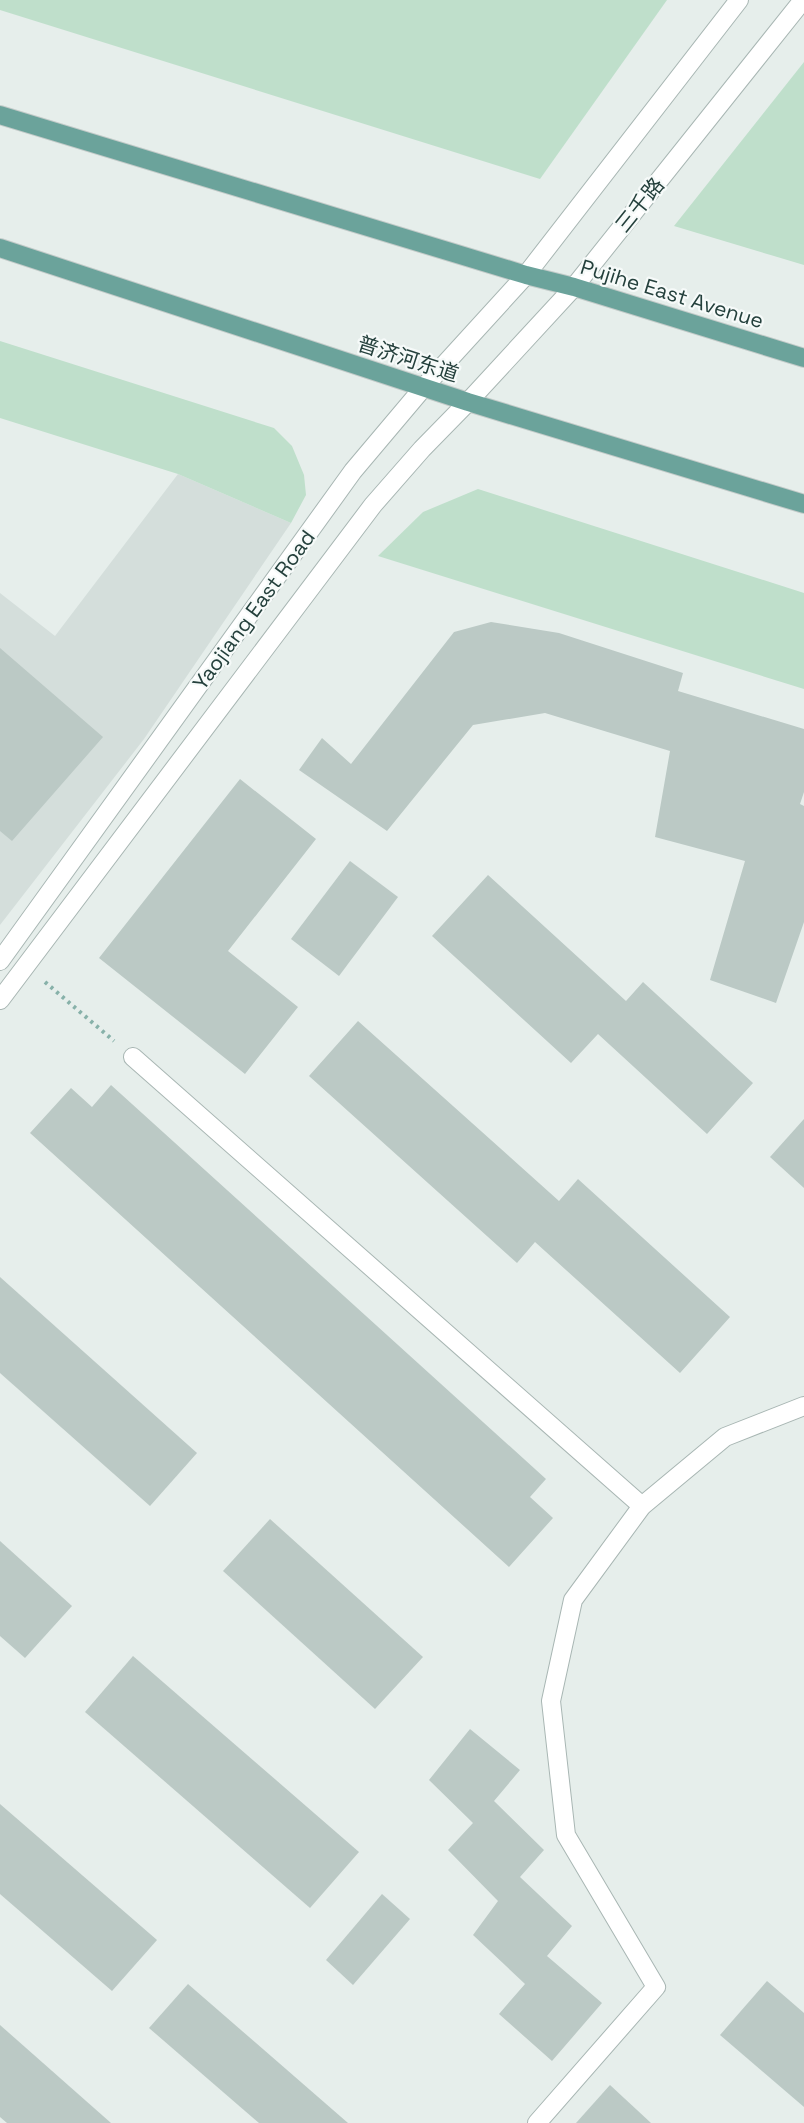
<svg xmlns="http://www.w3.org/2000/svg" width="804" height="2123" viewBox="0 0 804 2123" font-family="'Space Grotesk','Noto Sans SC',sans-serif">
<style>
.built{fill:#d4dedb}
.green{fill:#bfdfcb}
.building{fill:#bbc9c5}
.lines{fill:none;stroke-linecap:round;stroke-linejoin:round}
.service-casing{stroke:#a8b6b3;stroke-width:20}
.tertiary-casing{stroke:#a8b6b3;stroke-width:20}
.primary-casing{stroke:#c2cac8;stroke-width:20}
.path{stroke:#87b1a9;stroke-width:4;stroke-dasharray:3 4.5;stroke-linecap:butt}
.service{stroke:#fff;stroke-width:18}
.tertiary{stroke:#fff;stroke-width:18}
.primary{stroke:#6ba39b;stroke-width:18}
.labels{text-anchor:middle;stroke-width:4.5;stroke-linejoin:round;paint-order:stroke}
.street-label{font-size:21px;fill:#24403c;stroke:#f6faf9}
</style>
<rect width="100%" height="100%" fill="#e6eeeb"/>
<polygon class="built" points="178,474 291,523 144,739 0,925 0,593 55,636"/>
<g class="green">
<polygon points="0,0 667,0 540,179 0,10"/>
<polygon points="804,62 804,265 674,226"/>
<polygon points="0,341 274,428 292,446 304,475 306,495 291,523 178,474 0,418"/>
<polygon points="478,489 804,593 804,689 378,556 423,512"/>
</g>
<g class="building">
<polygon points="491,622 559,633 683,673 678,691 804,729 804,792 800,804 804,806 804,922 776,1003 710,980 745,861 655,837 670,751 545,713 473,725 387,831 299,770 322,738 351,764 454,632"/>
<polygon points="0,648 103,737 12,841 0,831"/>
<polygon points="240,779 316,839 228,951 298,1007 245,1074 99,958"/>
<polygon points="350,861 398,897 339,976 291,939"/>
<polygon points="488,875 626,1001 643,982 753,1083 707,1134 598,1034 571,1063 432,936"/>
<polygon points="358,1021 559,1201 578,1179 730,1317 680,1373 535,1242 517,1263 309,1076"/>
<polygon points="111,1085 546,1479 530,1497 553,1518 509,1567 30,1133 71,1088 92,1107"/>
<polygon points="804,1119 804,1188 770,1157"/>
<polygon points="0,1277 197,1453 150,1506 0,1373"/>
<polygon points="270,1519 423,1657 375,1709 223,1571"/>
<polygon points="0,1541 72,1606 25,1658 0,1636"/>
<polygon points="133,1656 359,1852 310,1908 85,1712"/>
<polygon points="470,1729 520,1770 494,1801 544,1850 520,1877 572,1926 547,1956 602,2003 552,2061 499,2014 525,1984 473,1935 498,1901 448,1850 473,1823 429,1780"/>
<polygon points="0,1804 157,1940 112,1991 0,1894"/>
<polygon points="382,1894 410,1919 353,1985 326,1960"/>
<polygon points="767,1981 804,2013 804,2107 720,2035"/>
<polygon points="188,1984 348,2123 259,2123 149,2028"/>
<polygon points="0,2025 111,2123 7,2123 0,2117"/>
<polygon points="610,2085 651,2123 576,2123"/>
</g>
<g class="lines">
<defs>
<g id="service">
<polyline points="133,1057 642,1506"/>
<polyline points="537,2123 656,1987 566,1835 551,1701 573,1600 642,1506 725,1437 804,1406"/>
</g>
<g id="tertiary">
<polyline points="0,961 353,471 423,388 526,275 739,0"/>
<polyline points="0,1000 373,505 422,449 468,402 574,287 803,0"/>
</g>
<g id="primary">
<polyline points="0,115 526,275 574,287 804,358"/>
<polyline points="0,248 468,402 804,504"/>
</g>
</defs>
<use href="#service" class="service-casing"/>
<use href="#tertiary" class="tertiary-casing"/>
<use href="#primary" class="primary-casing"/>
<polyline class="path" points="45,982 114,1041"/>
<use href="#service" class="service"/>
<use href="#tertiary" class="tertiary"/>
<use href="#primary" class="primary"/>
</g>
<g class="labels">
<g class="street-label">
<text transform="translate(640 205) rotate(-51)" y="7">三千路</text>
<text transform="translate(672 294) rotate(17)" y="7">Pujihe East Avenue</text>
<text transform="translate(408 359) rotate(18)" y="7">普济河东道</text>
<text transform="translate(254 610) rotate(-54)" y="7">Yaojiang East Road</text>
</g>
</g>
</svg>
